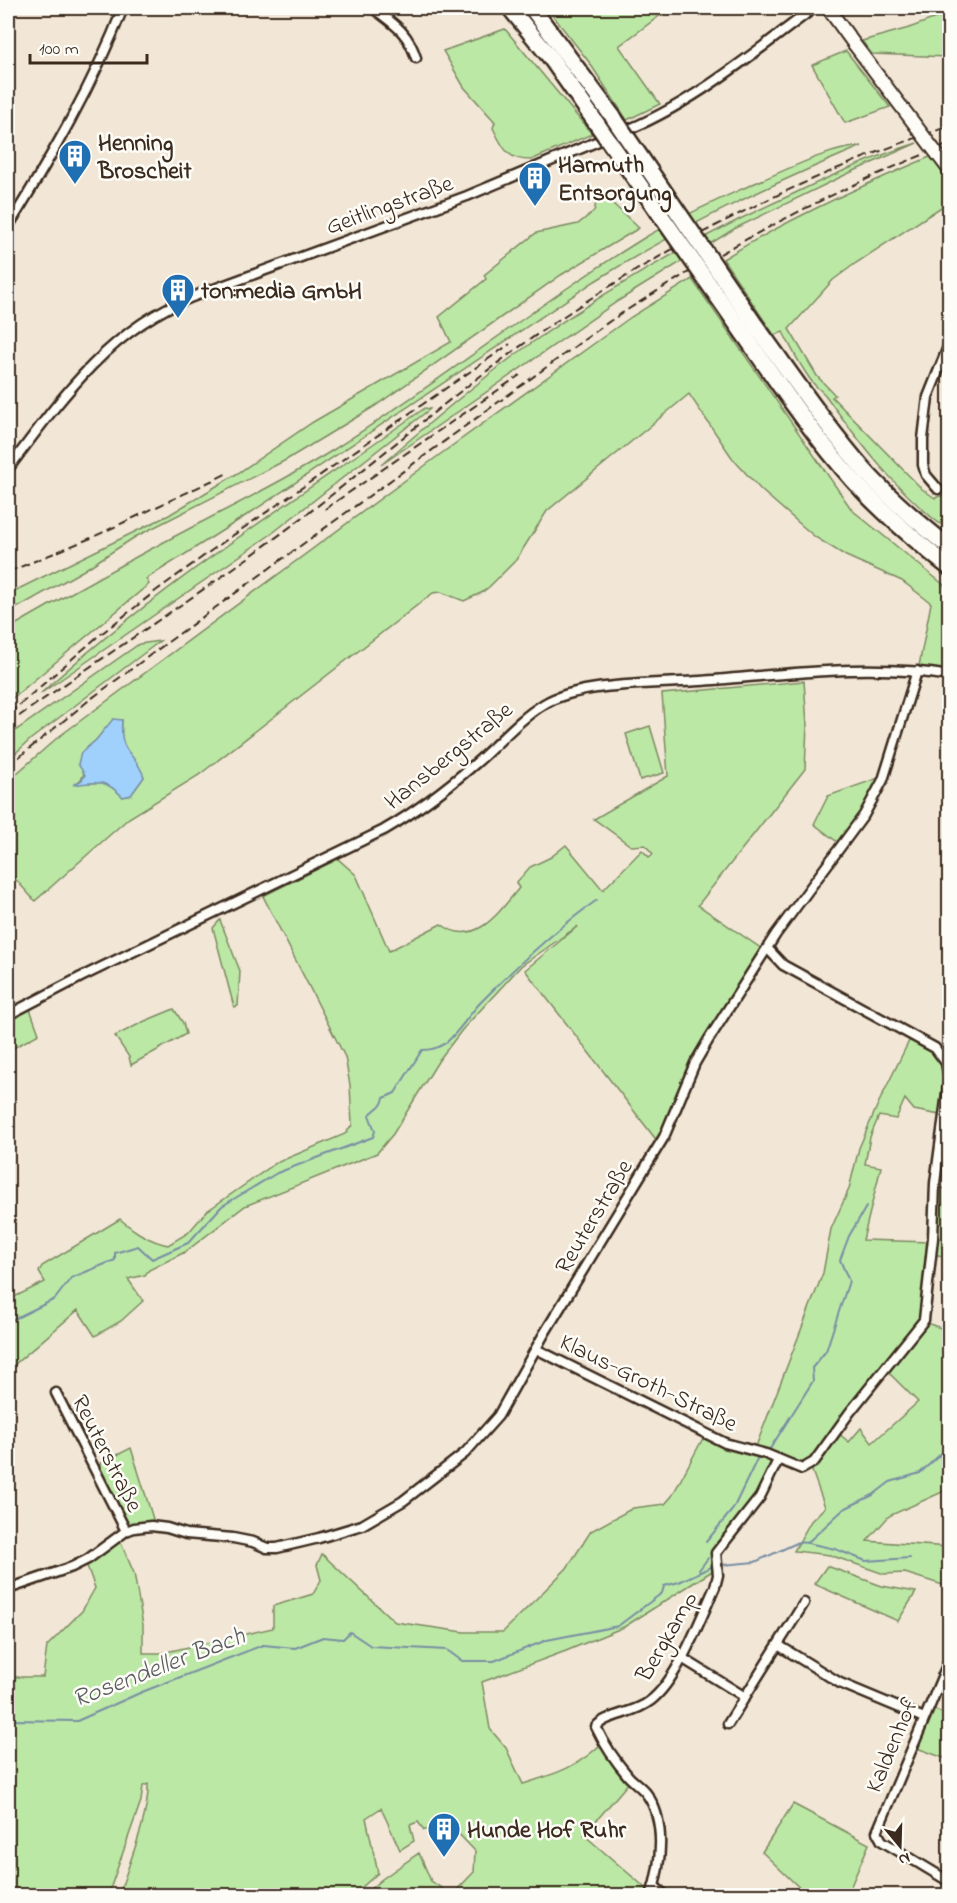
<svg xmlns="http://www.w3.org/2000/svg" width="957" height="1903" viewBox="0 0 957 1903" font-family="'Indie Flower',sans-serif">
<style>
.green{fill:#bce8a5;stroke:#7c8962;stroke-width:1.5;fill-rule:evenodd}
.water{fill:#a0d1fd;stroke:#788ea4;stroke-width:1.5}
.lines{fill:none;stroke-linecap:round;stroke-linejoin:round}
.stream{stroke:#788ea4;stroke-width:2}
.street-casing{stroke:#3b2a1e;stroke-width:13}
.secondary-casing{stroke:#3b2a1e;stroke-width:16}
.highway-casing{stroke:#3b2a1e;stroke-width:20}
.street{stroke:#fdfcf7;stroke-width:8}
.secondary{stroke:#fdfcf7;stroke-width:12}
.highway{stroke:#fdfcf7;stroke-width:15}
.rail{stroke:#3b2a1e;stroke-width:2;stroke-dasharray:9 4.5;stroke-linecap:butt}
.secondary-bridge-casing{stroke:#3b2a1e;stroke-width:16;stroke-linecap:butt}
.highway-bridge-casing{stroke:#3b2a1e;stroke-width:20;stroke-linecap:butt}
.secondary-bridge{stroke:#fdfcf7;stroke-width:12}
.highway-bridge{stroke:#fdfcf7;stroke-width:15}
.labels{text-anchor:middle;stroke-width:5;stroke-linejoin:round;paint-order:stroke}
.poi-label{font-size:24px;font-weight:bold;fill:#3b2a1e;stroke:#fdfcf7;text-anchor:start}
.street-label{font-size:24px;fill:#3b2a1e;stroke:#fdfcf7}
.water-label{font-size:26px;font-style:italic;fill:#595c61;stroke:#fdfcf7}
</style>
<rect width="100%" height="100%" fill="#f2e7d6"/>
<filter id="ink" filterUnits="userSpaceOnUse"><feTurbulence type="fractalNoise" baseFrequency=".0167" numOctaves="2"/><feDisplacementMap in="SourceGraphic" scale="12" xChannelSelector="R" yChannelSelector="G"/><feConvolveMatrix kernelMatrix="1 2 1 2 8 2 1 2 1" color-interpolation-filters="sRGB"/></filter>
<g filter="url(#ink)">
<g class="green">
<polygon points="547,8 670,8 619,46 660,104 627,120 589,62"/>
<polygon points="949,13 949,57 872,54 862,41 909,28"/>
<path d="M505,29L592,134L531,160C507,160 503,148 493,128L495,122L464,87L443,51Z"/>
<polygon points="846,51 890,107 845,123 812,65"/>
<path d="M917,143L847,174L734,229L618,301L381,465C429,423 478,381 530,344C612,286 700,236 791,195C832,175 873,157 917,143Z"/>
<path d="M862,146C767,186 683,226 595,281L253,511L146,579L149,584L8,702V629C65,596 122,564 181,533C232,506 284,481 333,450C439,383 537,304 644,238C679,217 718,200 755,183C789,169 826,149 862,146Z"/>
<path d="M949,149V202L856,263L833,280L789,329L817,376L835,395L832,397L922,489L935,498L943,495L949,500V531C899,494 862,446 826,396C822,391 817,388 813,383C801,368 792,349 783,332L774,335L723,259C795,215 872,181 949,149Z"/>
<polygon points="599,191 639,228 561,275 375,406 286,460 135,537 84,570 8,613 8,594 169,515 238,473 313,422 451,342 439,317 486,279 484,275 536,233 578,224 594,211"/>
<path d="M692,279L852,510L949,589V672L919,666L931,603L902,581L846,556L815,537L761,490L733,459L689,394L547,511L516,560L489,587L481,593L464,601L441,592L433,593L199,775L129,818L35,901L8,871V781L57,738L442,453L631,317ZM113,720H122C121,732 120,743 127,753C134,762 140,766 144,777L131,795L123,797C104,778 100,782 75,784C89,776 83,767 81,753L96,740Z"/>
<path d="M425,408L430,409L270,535L40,694C158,586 294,500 425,408Z"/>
<polygon points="160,641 31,739 8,760 8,736 139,644"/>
<path d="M804,681L807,725L805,769L698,905L762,949L707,1037L658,1142L525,970L578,926L521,966L462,1030L439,1060L393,1134L377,1153L245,1206L185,1252L149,1270L145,1275L128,1279L143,1301L121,1321L95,1336L78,1310L8,1370V1300L45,1282L39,1272L42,1266L120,1219C135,1232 149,1241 168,1245L188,1233L207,1211L276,1163L345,1134L352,1125L350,1085L345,1057L263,896L338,859L356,875L389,951L441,924C474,950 500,911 519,888L516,883L530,867L551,857L566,845L603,890L642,850L649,857L653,854L645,845L631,846L594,819L668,776L662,694Z"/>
<polygon points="650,726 664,773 640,780 626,734"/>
<polygon points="881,777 866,807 840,844 814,824 828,796"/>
<polygon points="220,920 240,971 238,1006 234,1007 213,928"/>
<polygon points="30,1009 39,1034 8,1051 8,1020"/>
<polygon points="174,1009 183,1023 186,1034 131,1065 129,1057 115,1036 145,1021"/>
<path d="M910,1039L937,1053L945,1070L940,1115L914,1110L905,1099L896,1119L879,1116L870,1137L865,1164L881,1167L863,1240L930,1242L921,1322L811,1461L804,1465L777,1456L758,1495L715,1552L717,1568L624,1627L566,1651L482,1682L490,1729L506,1748L523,1784C555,1774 579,1767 603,1742L631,1780L584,1835L649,1891L648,1895H363L382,1879L419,1853L431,1881L452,1895L474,1872L475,1851L455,1830H424L418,1822L410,1825L414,1841L400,1850L381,1808L366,1818L378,1873L353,1895H119C129,1862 149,1818 148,1784L143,1786L141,1801L108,1895H47L8,1887V1677H43L47,1646L82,1611L95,1588L87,1566L120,1541L134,1573L143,1625V1653H162L273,1628V1606L313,1594L321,1580L317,1565L322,1554L395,1622L464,1632H503L567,1568L591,1531L633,1508L665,1504L672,1496L702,1440L707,1438L753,1454L823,1273L831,1229L849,1189L859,1148L878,1104Z"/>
<polygon points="943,1188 949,1190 949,1257 932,1254 938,1190"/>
<polygon points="927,1323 949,1331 949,1489 889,1516 867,1541 949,1547 949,1587 905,1573 884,1574 830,1555 794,1551 811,1521 825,1507 812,1471 813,1467 838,1433 849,1442 861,1428 872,1443 918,1402 887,1371 923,1325"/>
<polygon points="131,1448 154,1522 131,1524 125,1522 99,1472 99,1466 101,1463"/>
<polygon points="827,1566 882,1586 916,1592 898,1621 814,1584"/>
<polygon points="933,1709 949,1716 949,1760 917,1748"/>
<polygon points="793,1804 869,1844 847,1895 807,1895 762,1852"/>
</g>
<path class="water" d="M113,719L122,720C119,757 135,750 144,777L131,795L123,797C104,778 98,782 73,785L82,780L85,775L78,764L81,753L96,740Z"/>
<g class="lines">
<g class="stream">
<path d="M8,1322L55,1299L71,1278L115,1260V1253L138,1246L152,1259L188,1243L222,1206L277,1173L373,1137L375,1131L369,1115L382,1104L384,1098L395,1093L422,1050C430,1050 438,1048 444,1044C456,1036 470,1013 481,1002C517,965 555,930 597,900"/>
<polyline points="768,1452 813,1381 812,1368 826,1351 849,1281 840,1260 849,1236 866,1207"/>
<polyline points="706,1542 733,1509 758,1457"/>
<polyline points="808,1543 835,1549 866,1561 910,1558"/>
<polyline points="722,1565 755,1562 799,1542 807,1543 844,1509 873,1495 890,1482 920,1473 944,1451 950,1444"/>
<polyline points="699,1570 708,1558"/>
<polyline points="8,1720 77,1721 142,1692 263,1645 295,1648 323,1637 343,1639 350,1632 371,1646 447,1650 462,1661 494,1661 547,1640 618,1626 662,1593 664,1586 679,1582 713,1566"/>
</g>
<defs>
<g id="street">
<path d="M373,8C394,24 408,32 416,58"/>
<path d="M620,133C692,105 753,53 814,8"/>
<path d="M8,227C51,157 93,85 123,8"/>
<path d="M8,469C59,401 109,329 192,297L467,196L608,137"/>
<polyline points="938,489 926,475 923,465 923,439 928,397 950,342"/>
<path d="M8,1015L81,977L384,830C417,811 447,788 476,763C498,744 519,719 544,704C580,682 658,684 700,681C781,675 870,662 950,676"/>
<polyline points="536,1349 725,1443 766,1454 802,1469 814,1462 850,1412 924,1320 933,1238 935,1183 949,1078 946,1063 935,1048 783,965 768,949"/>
<polyline points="56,1393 126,1531"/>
<polyline points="8,1589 72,1567 88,1559 126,1531 134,1528 151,1526 167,1528 186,1534 233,1538 253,1542 267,1548 277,1548 319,1538 362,1525 403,1501 465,1453 498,1416 544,1334 656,1150 664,1137 695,1063 709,1039 776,934 864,815 883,780 917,671"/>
<polyline points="778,1645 840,1683 924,1718"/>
<polyline points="682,1658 745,1697"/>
<polyline points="950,1658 877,1832 882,1841 950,1882"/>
<polyline points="728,1724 804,1603"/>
<polyline points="654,1886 666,1896"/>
<path d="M651,1896C661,1865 667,1821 646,1793C641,1787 634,1782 629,1777C616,1762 604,1744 596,1727C606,1714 634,1714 650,1701C678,1680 700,1619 715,1587L718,1575L716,1553L760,1497L778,1460"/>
</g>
<polyline id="secondary" points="828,8 854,44"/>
<g id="highway">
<polyline points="510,8 550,57 597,124"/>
<polyline points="532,8 613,117"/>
<path d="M755,325C791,374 825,425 865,471C891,500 920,524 950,548"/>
<path d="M743,333C778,383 813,435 854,481C883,513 916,541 950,568"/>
</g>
</defs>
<use href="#street" class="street-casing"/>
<use href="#secondary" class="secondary-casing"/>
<use href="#highway" class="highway-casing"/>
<use href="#street" class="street"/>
<use href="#secondary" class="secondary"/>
<use href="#highway" class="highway"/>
<g class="rail">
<polyline points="325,509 520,375"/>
<polyline points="8,572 91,538 228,473"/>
<polyline points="9,714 96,638 157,590 219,545 510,344"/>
<path d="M8,724C102,657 201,594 294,524C372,465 445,400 525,343C655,250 798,177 950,126"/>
<path d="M8,766L88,701L168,642L610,321C718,251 829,191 950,144"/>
</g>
<defs>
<polyline id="secondary-bridge" points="854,44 950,171"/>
<g id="highway-bridge">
<polyline points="613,117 755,325"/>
<polyline points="597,124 743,333"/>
</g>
</defs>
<use href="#secondary-bridge" class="secondary-bridge-casing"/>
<use href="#highway-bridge" class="highway-bridge-casing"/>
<use href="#secondary-bridge" class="secondary-bridge"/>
<use href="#highway-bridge" class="highway-bridge"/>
</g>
</g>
<defs>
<symbol id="building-pin" viewBox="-11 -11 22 30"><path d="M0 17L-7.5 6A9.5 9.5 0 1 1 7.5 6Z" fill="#1f6fb2" stroke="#fdfcf7"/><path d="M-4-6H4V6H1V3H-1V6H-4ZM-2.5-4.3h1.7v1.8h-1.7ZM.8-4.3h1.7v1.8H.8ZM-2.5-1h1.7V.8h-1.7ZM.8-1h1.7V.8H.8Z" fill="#fff"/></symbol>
</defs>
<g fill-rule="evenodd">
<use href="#building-pin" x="56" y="137" width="38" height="52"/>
<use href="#building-pin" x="516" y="159" width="38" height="52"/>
<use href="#building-pin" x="159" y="271" width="38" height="52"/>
<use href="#building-pin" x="425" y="1810" width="38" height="52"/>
</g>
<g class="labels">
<g class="poi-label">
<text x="98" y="150">Henning<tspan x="98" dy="28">Broscheit</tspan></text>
<text x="558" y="172">Harmuth<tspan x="558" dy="28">Entsorgung</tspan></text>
<text x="201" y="298">ton:media GmbH</text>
<text x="467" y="1837">Hunde Hof Ruhr</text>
</g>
<g class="street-label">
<text transform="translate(389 204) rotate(-20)" y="8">Geitlingstraße</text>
<text transform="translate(448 755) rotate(-39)" y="8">Hansbergstraße</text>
<text transform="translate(593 1216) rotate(-59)" y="8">Reuterstraße</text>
<text transform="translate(649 1382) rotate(26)" y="8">Klaus-Groth-Straße</text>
<text transform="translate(108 1453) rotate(63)" y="8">Reuterstraße</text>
<text transform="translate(666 1636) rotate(-60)" y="8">Bergkamp</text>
<text transform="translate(891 1745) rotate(-67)" y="8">Kaldenhof</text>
</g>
<g class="water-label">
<text transform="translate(158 1666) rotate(-21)" y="9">Rosendeller Bach</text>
</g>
</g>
<rect width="957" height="1903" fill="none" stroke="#fdfcf7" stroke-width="30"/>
<rect x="15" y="15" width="927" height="1873" fill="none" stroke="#3b2a1e" stroke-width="2" filter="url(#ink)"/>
<g transform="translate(900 1846) rotate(161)" stroke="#fdfcf7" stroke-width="4.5" paint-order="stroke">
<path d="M0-4.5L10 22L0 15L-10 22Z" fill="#3b2a1e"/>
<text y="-9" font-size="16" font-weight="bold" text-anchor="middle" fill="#3b2a1e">N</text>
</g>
<path d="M30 54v9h117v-9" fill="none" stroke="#3b2a1e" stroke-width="3"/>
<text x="39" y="54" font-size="18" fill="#3b2a1e" stroke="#fdfcf7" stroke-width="4.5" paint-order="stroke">100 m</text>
</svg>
